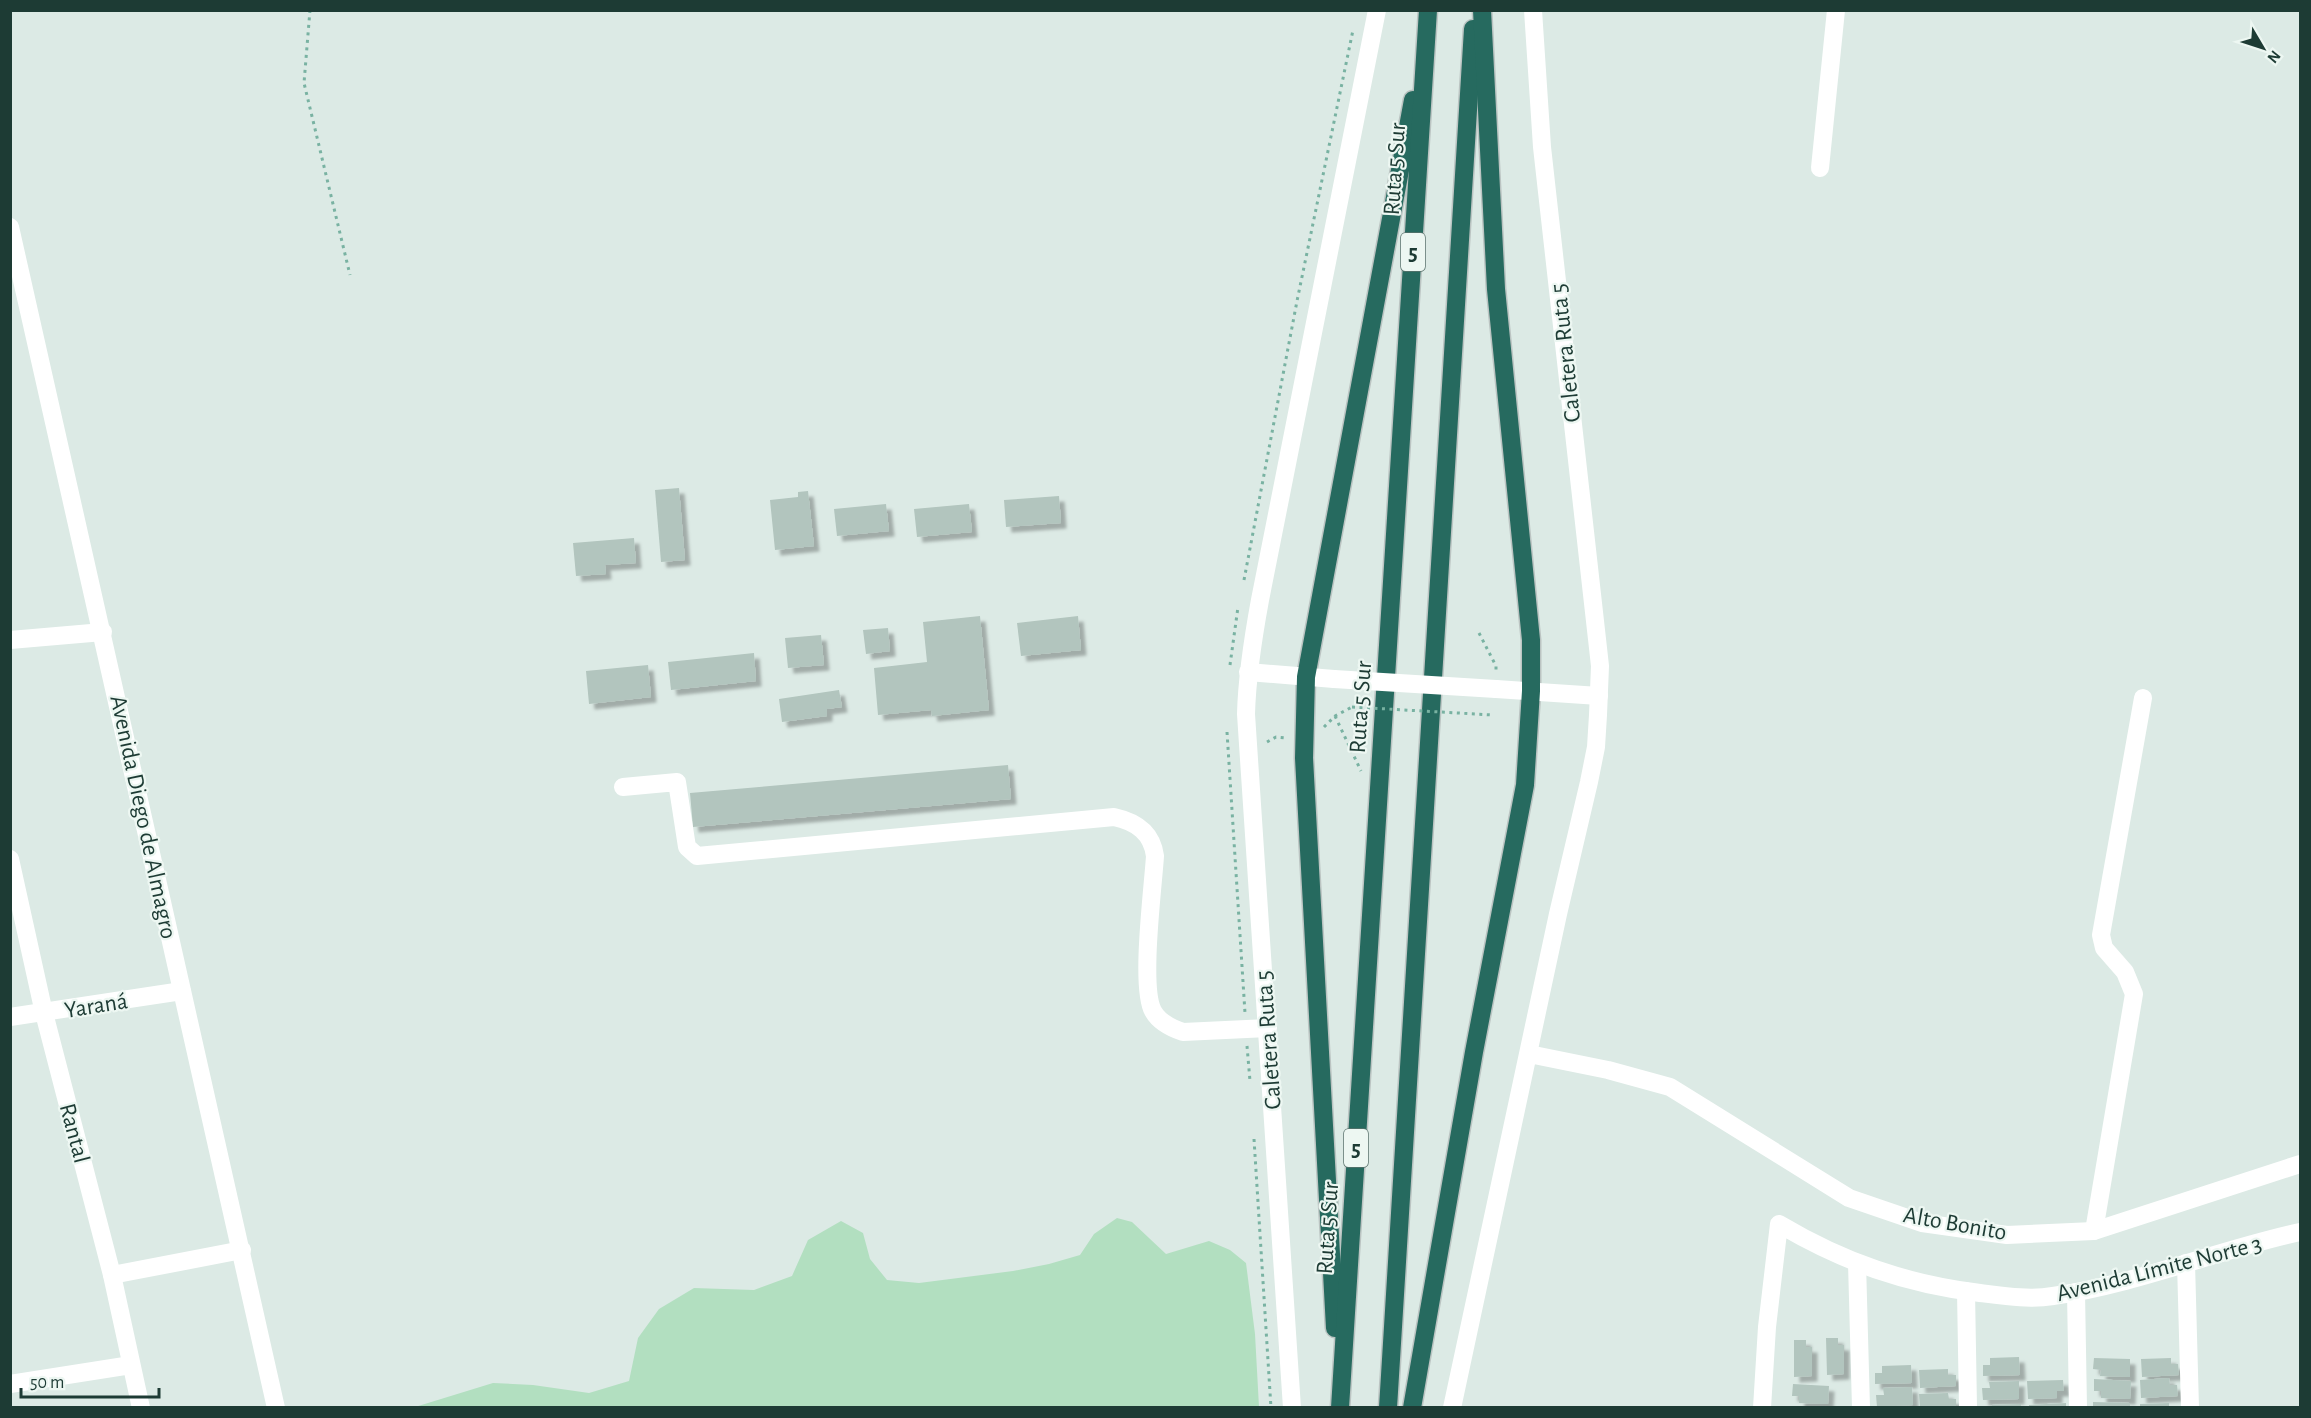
<svg xmlns="http://www.w3.org/2000/svg" width="2311" height="1418" viewBox="0 0 2311 1418" font-family="'Alegreya Sans',sans-serif">
<style>
.green{fill:#b2dfc0}
.building{fill:#b2c5be;filter:url(#shadow)}
.lines{fill:none;stroke-linecap:round;stroke-linejoin:round}
.highway-casing{stroke:#bbc4c2;stroke-width:21}
.path{stroke:#79b2a2;stroke-width:3;stroke-dasharray:3 4.5;stroke-linecap:butt}
.minor{stroke:#fff;stroke-width:18}
.highway{stroke:#266a5f;stroke-width:18}
.path-bridge{stroke:#79b2a2;stroke-width:3;stroke-dasharray:3 4.5;stroke-linecap:butt}
.minor-bridge{stroke:#fff;stroke-width:18}
.labels{text-anchor:middle;stroke-width:4.5;stroke-linejoin:round;paint-order:stroke}
.shield{fill:#edf7f2;stroke:#5b736d;stroke-width:1.5}
.shield-label{font-size:22px;font-weight:bold;fill:#1d3b34}
.street-label{font-size:24px;fill:#1d3b34;stroke:#edf7f2}
</style>
<defs>
<filter id="shadow"><feDropShadow dx="5.5" dy="5.5" stdDeviation="1.5" flood-color="#0004"/></filter>
</defs>
<rect width="100%" height="100%" fill="#dceae5"/>
<polygon class="green" points="1117,1218 1132,1222 1166,1254 1209,1241 1230,1250 1246,1263 1255,1334 1259,1407 415,1407 493,1383 533,1385 589,1393 629,1381 638,1338 659,1309 694,1288 754,1290 792,1276 808,1240 841,1221 863,1233 870,1259 887,1280 919,1283 1013,1271 1049,1264 1080,1255 1094,1234"/>
<g class="building">
<polygon points="679,488 685,560 661,562 655,490"/>
<polygon points="808,491 814,546 775,550 770,500 798,497 798,492"/>
<polygon points="1059,496 1061,523 1006,527 1004,500"/>
<polygon points="886,504 889,531 837,536 834,509"/>
<polygon points="969,504 972,532 917,537 914,509"/>
<polygon points="634,538 636,563 605,565 606,574 576,576 573,543"/>
<polygon points="980,616 989,710 932,716 931,710 878,715 874,668 927,662 923,622"/>
<polygon points="1078,616 1081,650 1021,656 1017,623"/>
<polygon points="888,628 890,651 866,654 863,630"/>
<polygon points="821,635 824,665 788,668 785,638"/>
<polygon points="754,653 756,681 671,690 668,662"/>
<polygon points="648,665 651,697 589,704 586,671"/>
<polygon points="839,690 842,707 827,709 827,716 782,722 779,699"/>
<polygon points="1008,765 1011,799 693,827 690,793"/>
<polygon points="1826,1338 1838,1338 1838,1345 1844,1345 1844,1374 1827,1375"/>
<polygon points="1794,1340 1806,1340 1806,1347 1812,1347 1812,1376 1794,1377"/>
<polygon points="2019,1357 2020,1375 1983,1376 1983,1365 1990,1365 1990,1358"/>
<polygon points="2094,1358 2130,1359 2130,1377 2100,1376 2101,1370 2093,1369"/>
<polygon points="2171,1358 2171,1364 2178,1364 2179,1375 2142,1377 2141,1359"/>
<polygon points="1911,1365 1912,1383 1875,1384 1875,1373 1882,1373 1882,1366"/>
<polygon points="1948,1369 1948,1375 1956,1375 1956,1386 1920,1388 1919,1370"/>
<polygon points="2169,1378 2170,1385 2177,1385 2178,1396 2141,1398 2140,1380"/>
<polygon points="2094,1379 2131,1381 2130,1399 2101,1398 2101,1391 2094,1391"/>
<polygon points="2063,1380 2064,1391 2057,1391 2057,1398 2028,1399 2027,1381"/>
<polygon points="2019,1381 2019,1399 1983,1400 1982,1388 1990,1388 1989,1382"/>
<polygon points="1793,1384 1829,1386 1828,1404 1799,1403 1799,1396 1792,1396"/>
<polygon points="1912,1387 1913,1405 1877,1407 1876,1395 1884,1395 1883,1388"/>
<polygon points="1948,1393 1949,1399 1956,1399 1956,1408 1920,1408 1919,1394"/>
<polygon points="2093,1402 2130,1403 2130,1408 2093,1408"/>
<polygon points="2066,1403 2066,1408 2029,1408 2029,1405"/>
<polygon points="2169,1403 2169,1408 2140,1408 2140,1404"/>
<polygon points="2021,1404 2021,1408 1992,1408 1992,1405"/>
</g>
<g class="lines">
<defs>
<g id="highway">
<polyline points="1335,1328 1304,758 1306,677 1413,100"/>
<polyline points="1340,1408 1428,10"/>
<polyline points="1388,1408 1473,29"/>
<polyline points="1412,1408 1474,1052 1525,785 1531,691 1531,640 1496,289 1482,10"/>
</g>
</defs>
<use href="#highway" class="highway-casing"/>
<g class="path">
<polyline points="310,10 304,83 350,275"/>
<polyline points="1244,580 1297,301 1353,30"/>
<polyline points="1479,633 1496,666 1496,672"/>
<polyline points="1230,665 1238,607"/>
<polyline points="1335,716 1361,771"/>
<polyline points="1324,727 1335,716 1352,707"/>
<polyline points="1227,732 1245,1013"/>
<polyline points="1267,742 1276,737 1286,738"/>
<polyline points="1247,1046 1250,1081"/>
<polyline points="1254,1139 1271,1408"/>
</g>
<g class="minor">
<polyline points="1820,168 1836,10"/>
<polyline points="10,227 276,1408"/>
<polyline points="10,640 103,632"/>
<polyline points="1248,672 1334,679"/>
<polyline points="1496,689 1599,696"/>
<path d="M623,787L677,782L687,847L697,856L1114,817C1137,822 1152,833 1155,856C1153,888 1140,987 1153,1011C1159,1022 1171,1028 1183,1032L1268,1028"/>
<polyline points="10,859 44,1013 112,1275 141,1408"/>
<polyline points="10,1017 182,991"/>
<polyline points="1529,1054 1608,1070 1670,1087 1849,1198 1922,1223 2007,1235 2094,1231 2300,1164"/>
<polyline points="2094,1231 2134,994 2125,972 2104,948 2101,935 2143,698"/>
<polyline points="1857,1263 1861,1408"/>
<polyline points="2186,1263 2190,1408"/>
<polyline points="112,1275 242,1250"/>
<polyline points="1966,1291 1968,1408"/>
<polyline points="2076,1292 2078,1408"/>
<polyline points="10,1384 131,1365"/>
<path d="M1292,1408L1246,714C1247,675 1253,638 1260,600L1377,10"/>
<polyline points="1452,1408 1558,914 1589,782 1596,747 1598,715 1600,666 1597,639 1542,147 1533,10"/>
<path d="M1762,1408L1767,1327L1779,1224C1843,1262 1906,1284 1980,1293C2004,1296 2029,1300 2053,1296C2137,1284 2217,1250 2300,1232"/>
</g>
<use href="#highway" class="highway"/>
<polyline class="path-bridge" points="1352,707 1493,715"/>
<polyline class="minor-bridge" points="1334,679 1496,689"/>
</g>
<g class="labels">
<g class="shield">
<rect x="1401" y="233" width="24" height="38" rx="4.5"/>
<rect x="1344" y="1129" width="24" height="38" rx="4.5"/>
</g>
<g class="shield-label">
<text x="1413" y="260">5</text>
<text x="1356" y="1156">5</text>
</g>
<g class="street-label">
<text transform="translate(1394 169) rotate(-86)" y="8">Ruta 5 Sur</text>
<text transform="translate(1565 353) rotate(-96)" y="8">Caletera Ruta 5</text>
<text transform="translate(1360 707) rotate(-86)" y="8">Ruta 5 Sur</text>
<text transform="translate(144 817) rotate(78)" y="8">Avenida Diego de Almagro</text>
<text transform="translate(96 1005) rotate(-9)" y="8">Yaraná</text>
<text transform="translate(1268 1040) rotate(-94)" y="8">Caletera Ruta 5</text>
<text transform="translate(75 1133) rotate(75)" y="8">Rantal</text>
<text transform="translate(1955 1223) rotate(10)" y="8">Alto Bonito</text>
<text transform="translate(1327 1228) rotate(-86)" y="8">Ruta 5 Sur</text>
<text transform="translate(2159 1268) rotate(-14)" y="8">Avenida Límite Norte 3</text>
</g>
</g>
<rect width="2311" height="1418" fill="none" stroke="#1d3b34" stroke-width="24"/>
<g transform="translate(2263 48) rotate(129)" stroke="#edf7f2" stroke-width="4.5" paint-order="stroke">
<path d="M0-4.5L10 22L0 15L-10 22Z" fill="#1d3b34"/>
<text y="-9" font-size="16" font-weight="bold" text-anchor="middle" fill="#1d3b34">N</text>
</g>
<path d="M21 1388v9h138v-9" fill="none" stroke="#1d3b34" stroke-width="3"/>
<text x="30" y="1388" font-size="18" fill="#1d3b34" stroke="#edf7f2" stroke-width="4.5" paint-order="stroke">50 m</text>
</svg>
